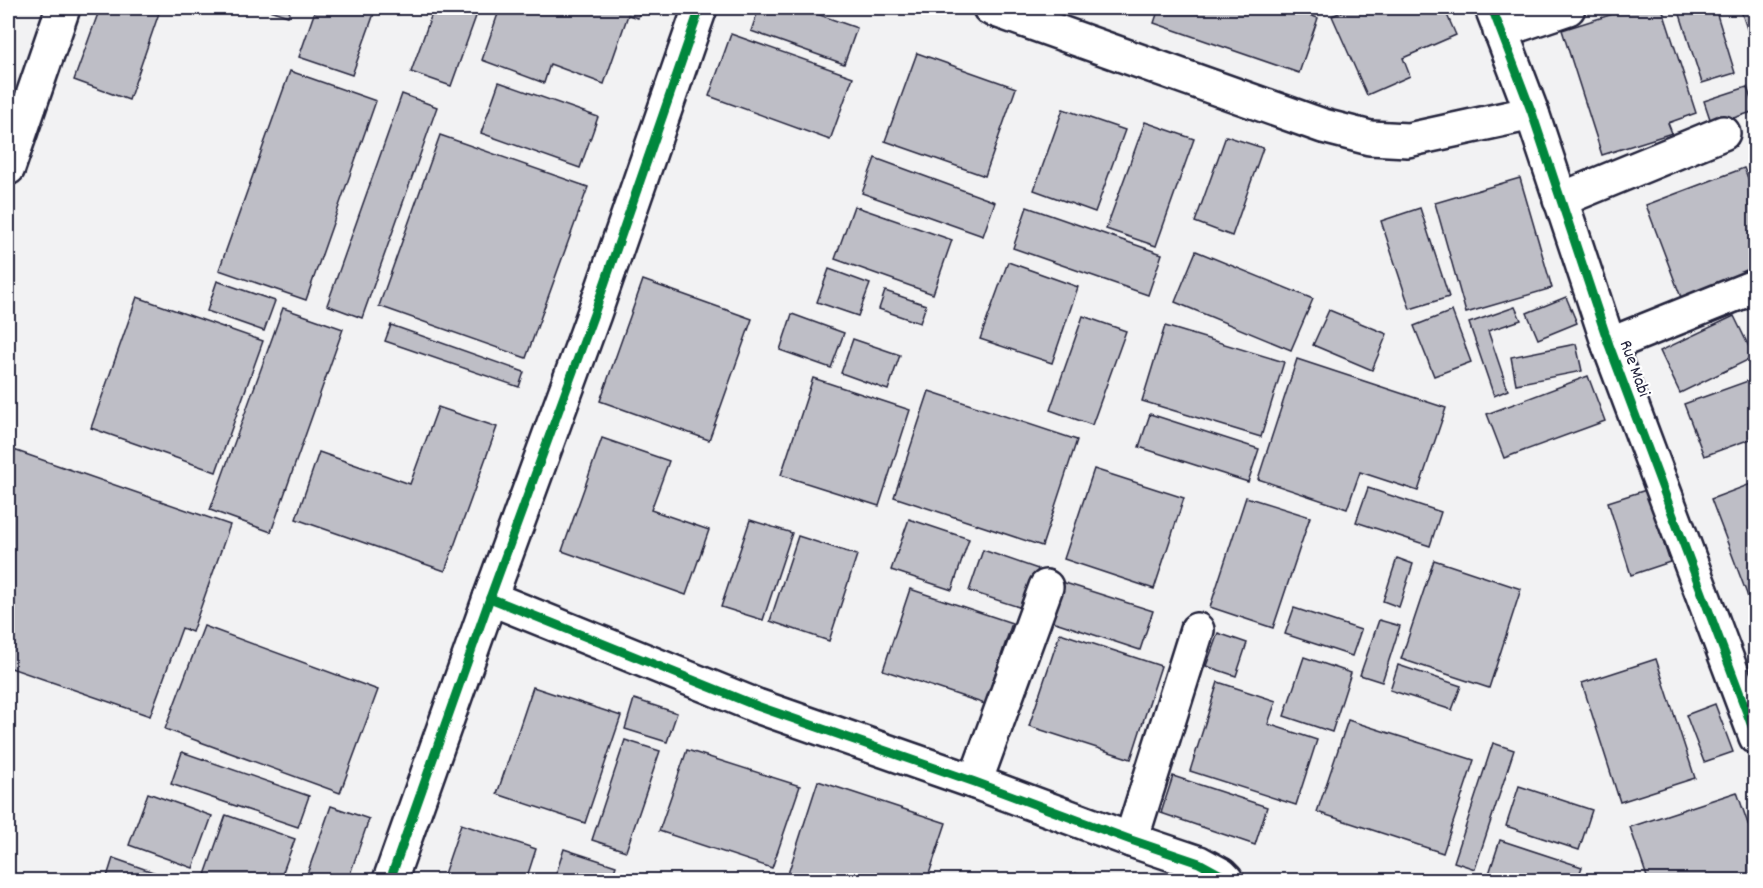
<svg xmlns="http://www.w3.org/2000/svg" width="1763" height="888" viewBox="0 0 1763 888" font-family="Dekko,sans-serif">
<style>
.building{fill:#bebec6;stroke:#22223b;stroke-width:1.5}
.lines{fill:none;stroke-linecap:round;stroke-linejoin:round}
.street-casing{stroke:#22223b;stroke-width:38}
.street{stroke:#fff;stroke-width:33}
.cycleway-casing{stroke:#fff;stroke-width:13}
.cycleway{stroke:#00873e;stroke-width:9}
.labels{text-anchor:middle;stroke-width:4.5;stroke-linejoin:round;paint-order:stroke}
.street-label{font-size:18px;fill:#22223b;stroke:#fff}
</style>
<rect width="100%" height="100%" fill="#f2f2f3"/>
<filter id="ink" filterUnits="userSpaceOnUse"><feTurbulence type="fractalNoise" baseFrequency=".0167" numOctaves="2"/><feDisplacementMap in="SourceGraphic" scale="12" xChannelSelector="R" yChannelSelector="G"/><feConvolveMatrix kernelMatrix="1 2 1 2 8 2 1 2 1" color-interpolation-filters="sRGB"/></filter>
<g filter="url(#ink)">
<g class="building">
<polygon points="100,8 145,8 159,13 129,100 74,80"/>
<polygon points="263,8 291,8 288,16"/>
<polygon points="316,8 376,8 352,75 299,57"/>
<polygon points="434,8 479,8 451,86 411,72"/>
<polygon points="500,8 641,8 638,18 628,15 604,84 550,64 544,83 482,60"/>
<polygon points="759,8 800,8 857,28 844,64 751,31"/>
<polygon points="1159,8 1288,8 1318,18 1299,73 1154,23"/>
<polygon points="1351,8 1444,8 1456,35 1403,58 1410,76 1367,95 1332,16"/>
<polygon points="1632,8 1662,8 1696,113 1668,123 1672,133 1602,155 1562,30"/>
<polygon points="1678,8 1715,8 1735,73 1702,83"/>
<polygon points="1740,8 1756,8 1756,55"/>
<polygon points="731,34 853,77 830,140 709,96"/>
<polygon points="917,53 1016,88 985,176 885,141"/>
<polygon points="290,71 376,101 306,300 219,270"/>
<polygon points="499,82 598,117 580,168 481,133"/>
<polygon points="1747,87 1755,111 1712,125 1704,101"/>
<polygon points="402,94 437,107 362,318 327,305"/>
<polygon points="1063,109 1125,130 1095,212 1034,190"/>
<polygon points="1145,122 1194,139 1156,246 1106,229"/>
<polygon points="440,135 588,187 526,358 379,306"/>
<polygon points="1226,136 1263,148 1232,236 1195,222"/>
<polygon points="875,158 995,202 983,236 862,193"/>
<polygon points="1744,168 1756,198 1756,272 1682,300 1646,205"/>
<polygon points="1520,178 1552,288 1466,313 1435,203"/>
<polygon points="854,206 952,240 933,294 835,259"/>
<polygon points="1027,207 1162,254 1148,295 1013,248"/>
<polygon points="1420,208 1449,297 1410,309 1381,221"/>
<polygon points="1196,251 1313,299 1291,350 1175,302"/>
<polygon points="1008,262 1078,287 1052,363 980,339"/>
<polygon points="829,269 870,284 858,316 817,302"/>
<polygon points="643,280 752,319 709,440 600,401"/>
<polygon points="217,281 275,301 264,331 207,311"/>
<polygon points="885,291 926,305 920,323 879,309"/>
<polygon points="137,297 263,341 216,472 91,428"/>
<polygon points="1566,297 1577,323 1538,339 1527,313"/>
<polygon points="1515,307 1521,320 1488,331 1508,390 1494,396 1469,323"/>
<polygon points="283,308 343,329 271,532 210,510"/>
<polygon points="1329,310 1387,334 1372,370 1313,345"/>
<polygon points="1452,311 1471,362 1434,376 1414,326"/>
<polygon points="792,314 844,333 831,368 780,350"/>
<polygon points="1083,316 1126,331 1092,425 1050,410"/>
<polygon points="1734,316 1754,357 1680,393 1660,351"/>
<polygon points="391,325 524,372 519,387 385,341"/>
<polygon points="1165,326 1284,362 1261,437 1142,401"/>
<polygon points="853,339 900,355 888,390 841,373"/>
<polygon points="1576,344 1582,371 1516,384 1511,357"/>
<polygon points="1297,359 1446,408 1418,491 1360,472 1347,509 1258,479"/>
<polygon points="1588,376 1605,421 1504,458 1487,414"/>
<polygon points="813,378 910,410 879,506 781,475"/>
<polygon points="1756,378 1756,437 1704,456 1684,404"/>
<polygon points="929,391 1077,440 1042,546 894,497"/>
<polygon points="438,407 497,427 445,571 296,519 319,452 410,484"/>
<polygon points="1150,414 1259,449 1248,482 1139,447"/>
<polygon points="602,438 669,461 651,510 709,530 686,595 562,551"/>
<polygon points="8,448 230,525 192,632 182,628 150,716 8,667"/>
<polygon points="1094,469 1184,498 1154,589 1064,559"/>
<polygon points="1756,482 1756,618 1711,499"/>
<polygon points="1368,488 1441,512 1430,546 1356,522"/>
<polygon points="1646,490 1670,562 1631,575 1608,502"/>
<polygon points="1246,497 1310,517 1273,628 1210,607"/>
<polygon points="909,519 969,539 952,590 891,570"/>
<polygon points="750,520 792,533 763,620 721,607"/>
<polygon points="798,536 857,555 829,641 770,621"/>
<polygon points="983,550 1038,569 1025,609 969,591"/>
<polygon points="1397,558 1413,564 1399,607 1383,601"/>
<polygon points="1434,560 1521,589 1489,688 1401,659"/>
<polygon points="1062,582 1153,611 1140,650 1049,620"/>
<polygon points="910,589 1012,623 985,704 883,670"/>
<polygon points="1294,608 1361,630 1352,656 1285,634"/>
<polygon points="1379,620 1400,626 1382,682 1360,675"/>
<polygon points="204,626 378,690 340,793 165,729"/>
<polygon points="1060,633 1161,666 1131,759 1029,726"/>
<polygon points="1218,633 1247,643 1236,676 1206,666"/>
<polygon points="1304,657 1351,673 1332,732 1284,716"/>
<polygon points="1656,659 1695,778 1620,802 1582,683"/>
<polygon points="1398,665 1461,686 1452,710 1390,690"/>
<polygon points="1218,682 1276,701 1268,724 1317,740 1296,805 1190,771"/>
<polygon points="533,687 621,716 585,823 497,794"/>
<polygon points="634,699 677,713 667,742 625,729"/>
<polygon points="1715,704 1733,752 1704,762 1686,715"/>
<polygon points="1348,720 1474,760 1443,853 1317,812"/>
<polygon points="625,740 660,751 626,851 592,840"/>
<polygon points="1493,743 1514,750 1475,869 1454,862"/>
<polygon points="687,750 800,786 772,868 659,831"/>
<polygon points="182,752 309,796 298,827 171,784"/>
<polygon points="1173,776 1267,807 1255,845 1161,813"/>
<polygon points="818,781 946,823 927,880 786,880"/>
<polygon points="1519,786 1592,810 1579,850 1506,826"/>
<polygon points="1737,792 1756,847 1756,880 1648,880 1630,827"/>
<polygon points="148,793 212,816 193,868 129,845"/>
<polygon points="331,806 369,819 348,880 305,880"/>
<polygon points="226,815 295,839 280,880 222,880 205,875"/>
<polygon points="461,824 536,849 526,880 442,880"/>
<polygon points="1500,840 1582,867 1577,880 1487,880"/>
<polygon points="564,849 616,866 611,880 554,880"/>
<polygon points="113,858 176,880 106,880"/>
<polygon points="1075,873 1098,880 1072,880"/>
</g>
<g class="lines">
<defs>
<g id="street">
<polyline points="990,8 1323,126 1370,138 1408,140 1532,113"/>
<polyline points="1492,8 1532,113 1609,345 1756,737"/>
<polyline points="1500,31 1568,8"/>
<polyline points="8,168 63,8"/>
<polyline points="1560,200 1723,133"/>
<polyline points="1609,345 1756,286"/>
<polyline points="490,598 757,706 975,782 1131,840 1199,863 1221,875 1226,880"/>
<polyline points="975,782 1046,587"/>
<polyline points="1131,840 1197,630"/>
<polyline points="390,880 490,598 594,314 700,8"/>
</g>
</defs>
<use href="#street" class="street-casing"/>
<use href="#street" class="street"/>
<defs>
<g id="cycleway">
<polyline points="1492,8 1532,113 1609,345 1756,737"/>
<polyline points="490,598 757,706 975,782 1131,840 1199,863 1221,875 1226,880"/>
<polyline points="390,880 490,598 594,314 700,8"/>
</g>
</defs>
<use href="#cycleway" class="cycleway-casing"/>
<use href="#cycleway" class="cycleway"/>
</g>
</g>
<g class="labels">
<g class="street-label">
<text transform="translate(1636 368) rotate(70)" y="6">Rue Mabi</text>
</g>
</g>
<rect width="1763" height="888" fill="none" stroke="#fff" stroke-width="30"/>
<rect x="15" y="15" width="1733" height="858" fill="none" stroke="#22223b" stroke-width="2" filter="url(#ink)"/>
</svg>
